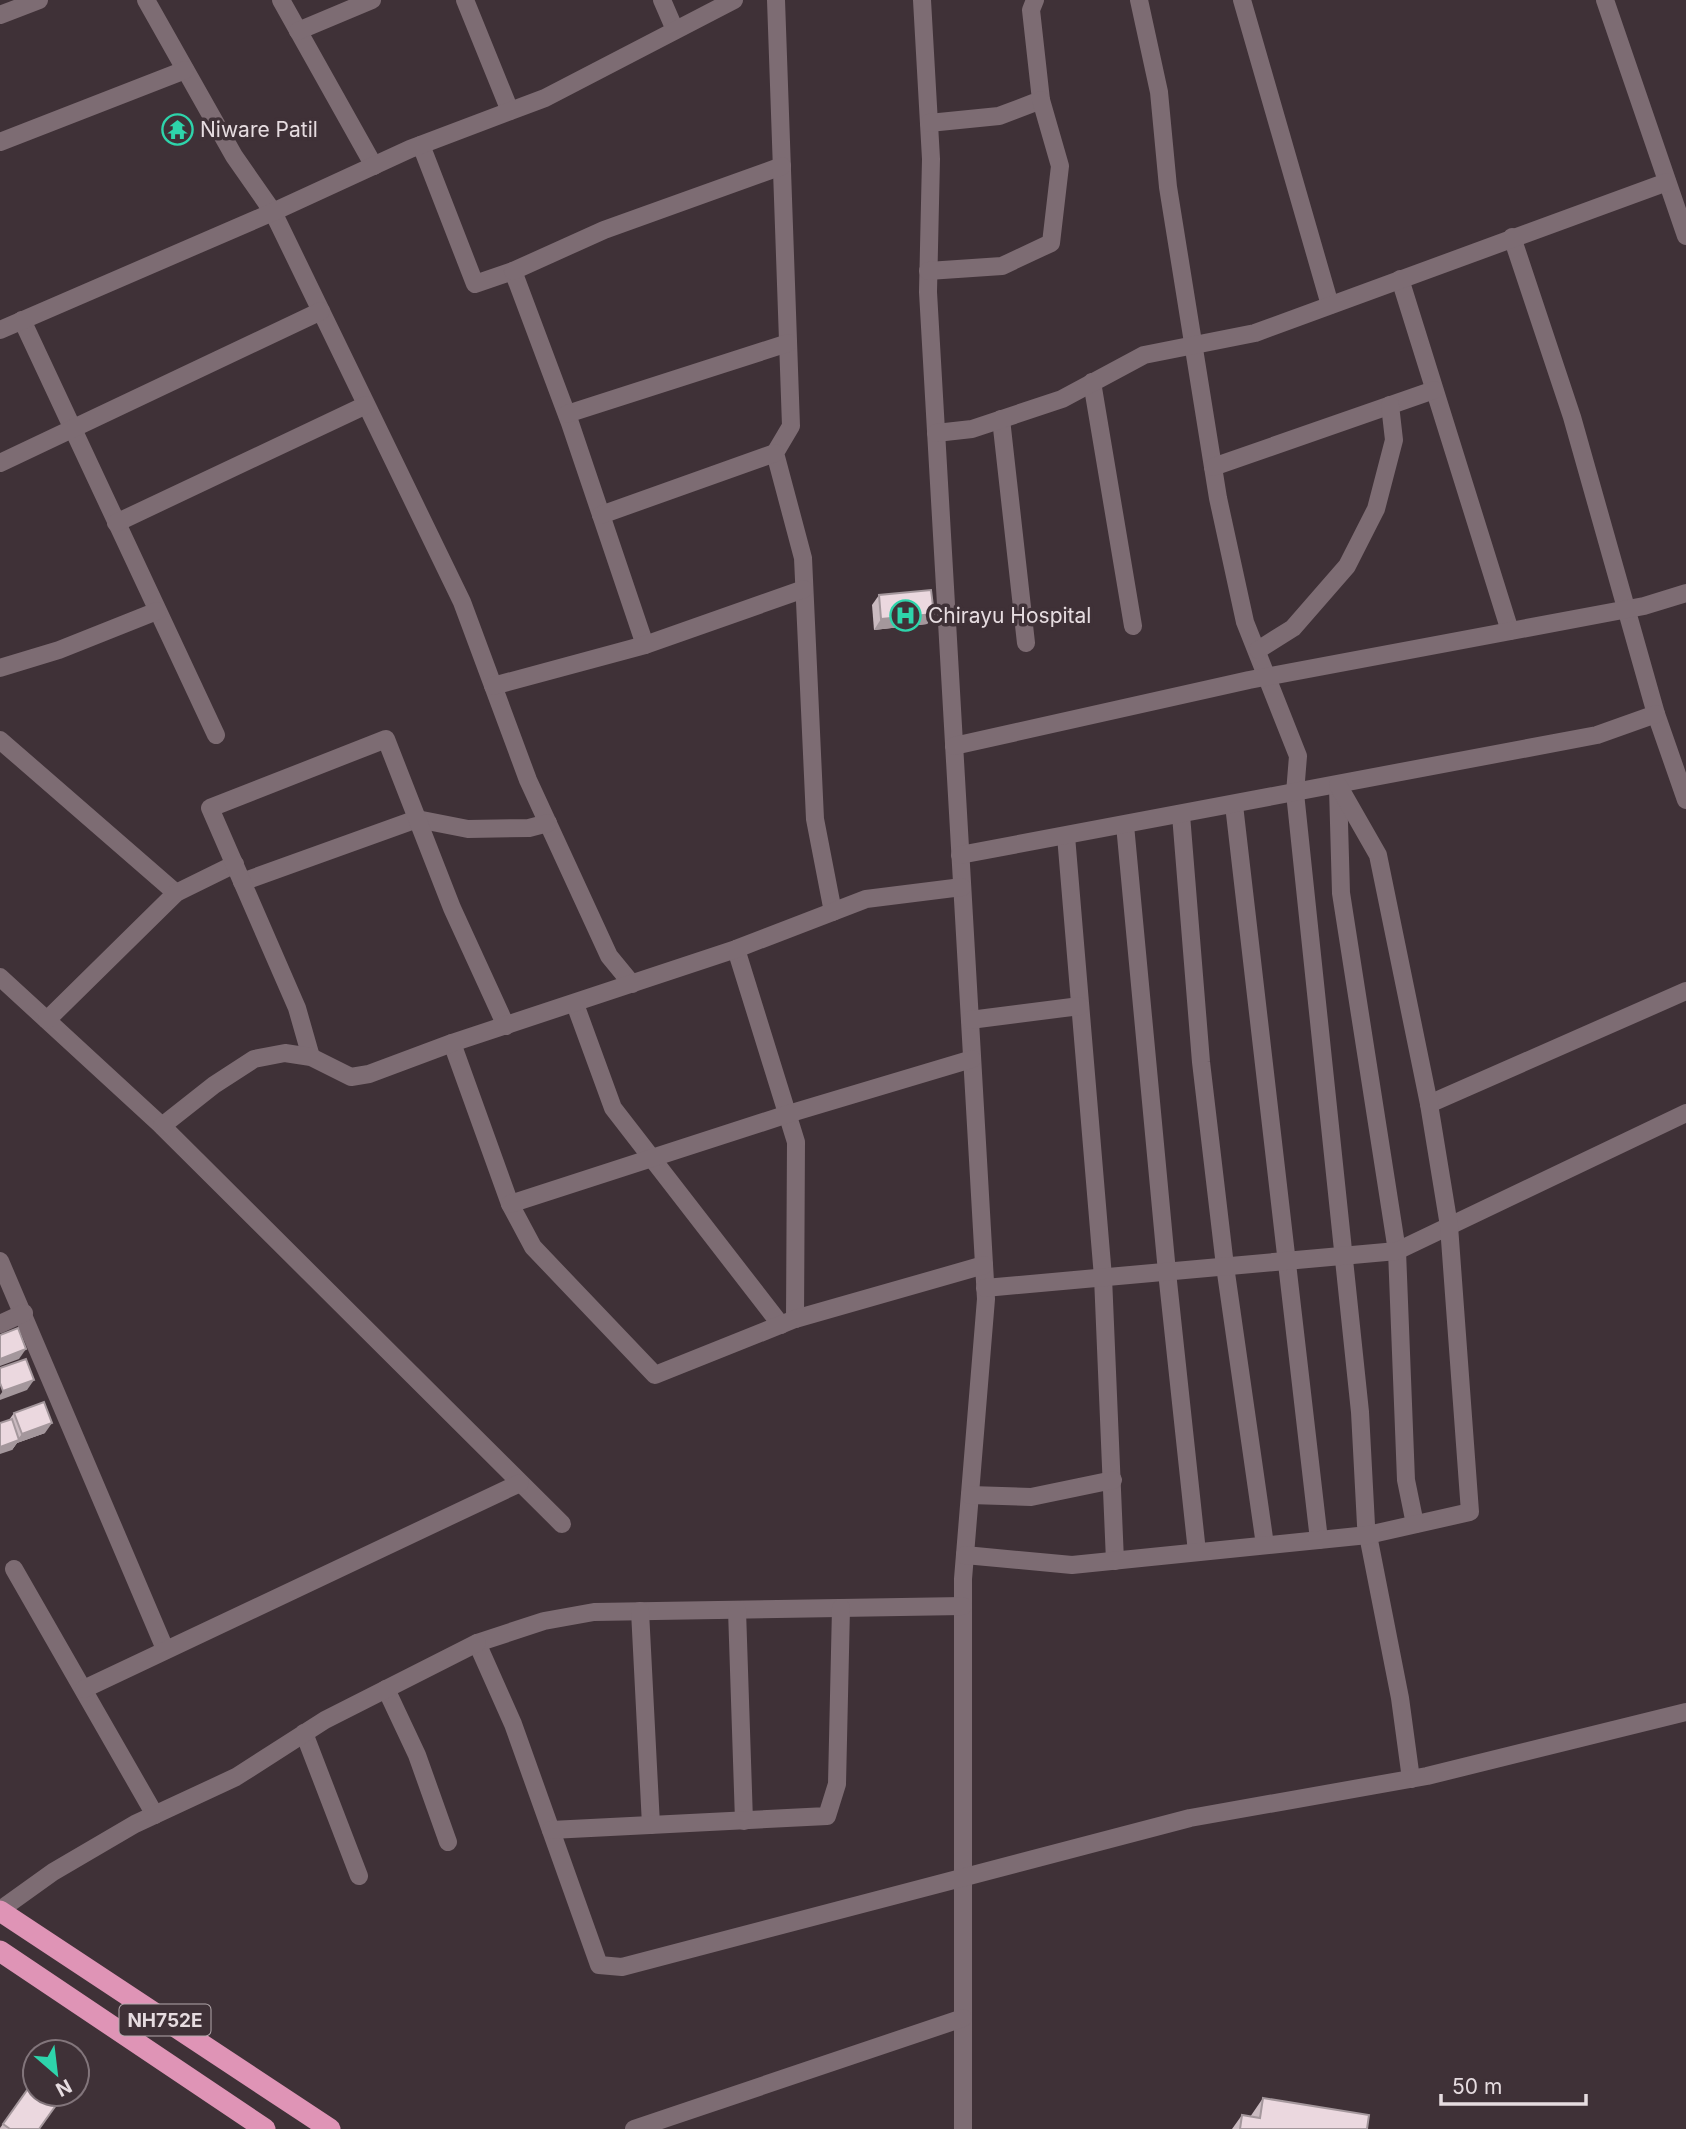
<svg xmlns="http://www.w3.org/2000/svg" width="1686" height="2129" viewBox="0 0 1686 2129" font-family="Inter,sans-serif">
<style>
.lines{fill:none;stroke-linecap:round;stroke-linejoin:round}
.minor{stroke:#7d6c73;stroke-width:18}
.highway{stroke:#df94b6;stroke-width:21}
.wall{fill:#cabac0}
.shaded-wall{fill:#a4979c}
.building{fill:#ebd8df;stroke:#a4979c;stroke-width:2}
.labels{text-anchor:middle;stroke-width:7;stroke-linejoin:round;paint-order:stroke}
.shield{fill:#3f3137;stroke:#b4a9ad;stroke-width:2}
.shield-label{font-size:19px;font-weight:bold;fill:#e6dce0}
.poi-label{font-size:21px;fill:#e6dce0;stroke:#3f3137;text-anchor:start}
</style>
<rect width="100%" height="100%" fill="#3f3137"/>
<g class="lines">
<g class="minor">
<polyline points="146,0 234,156 273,212 462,602 528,780 609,956 632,984"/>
<polyline points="281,0 374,166"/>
<polyline points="465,0 510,111"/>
<polyline points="662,0 675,30"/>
<polyline points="776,0 791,426 775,453 803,558 815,819 833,912"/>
<polyline points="922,0 931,159 928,292 986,1299 963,1579 963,2129"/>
<polyline points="1139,0 1159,92 1168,187 1218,498 1245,622 1298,756 1295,793 1360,1412 1366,1525 1400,1698 1411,1779"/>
<polyline points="1242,0 1330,305"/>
<polyline points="1605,0 1686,236"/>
<polyline points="0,15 39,0"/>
<polyline points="298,31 372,0"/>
<polyline points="929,123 999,116 1041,100 1031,10 1035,0"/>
<polyline points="0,142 185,70"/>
<polyline points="421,145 475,284 513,271 570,423 645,645"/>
<polyline points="1512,237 1572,417 1656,714 1686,800"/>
<polyline points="513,271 604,230 782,166"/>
<polyline points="928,271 1002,266 1051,243 1060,166 1041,100"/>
<polyline points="1400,279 1510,631"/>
<polyline points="22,320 216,735"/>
<polyline points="0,330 273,212 410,149 545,98 734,0"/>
<polyline points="1092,382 1133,626"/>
<polyline points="567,414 788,343"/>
<polyline points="1001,419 1026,643"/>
<polyline points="936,433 972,429 1062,399 1144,355 1255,333 1667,182"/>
<polyline points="0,463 321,311"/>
<polyline points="1213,467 1434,390"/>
<polyline points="601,515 775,453"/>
<polyline points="116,523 366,405"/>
<polyline points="1258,650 1293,628 1347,566 1376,509 1394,440 1390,405"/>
<polyline points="0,668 59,650 157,611"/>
<polyline points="493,686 645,645 804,589"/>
<polyline points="0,740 176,893"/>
<polyline points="954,746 1249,680 1644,606 1686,593"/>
<polyline points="1338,788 1341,893 1397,1251 1406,1480 1415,1524"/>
<polyline points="1234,805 1319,1540"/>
<polyline points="1181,815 1201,1062 1225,1266 1265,1545"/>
<polyline points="1125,825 1167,1272 1197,1552"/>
<polyline points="1066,836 1103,1277 1115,1561"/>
<polyline points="960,855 1597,735 1656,714"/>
<polyline points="242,882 417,819 468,829 529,828 548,823"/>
<polyline points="736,949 796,1142 795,1319"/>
<polyline points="0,977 162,1126 562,1524"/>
<polyline points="575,1004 613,1108 781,1325"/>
<polyline points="47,1020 176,893 235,864"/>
<polyline points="970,1020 1080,1006"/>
<polyline points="452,1043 510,1204 533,1247 655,1375 795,1319 984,1265"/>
<polyline points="311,1057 297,1008 210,808 386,739 452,908 506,1026"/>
<polyline points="1429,1104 1686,991"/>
<polyline points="162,1126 214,1085 254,1059 285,1053 311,1057 351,1077 369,1074 452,1043 736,949 866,899 962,887"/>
<polyline points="510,1204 788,1114 972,1059"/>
<polyline points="0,1261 165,1649"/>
<polyline points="985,1288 1397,1251 1686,1113"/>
<polyline points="0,1324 24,1313"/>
<polyline points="970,1495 1031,1497 1113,1480"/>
<polyline points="965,1555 1072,1565 1368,1535 1470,1512 1449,1226 1429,1104 1378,855 1338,785"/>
<polyline points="14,1569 155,1815"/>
<polyline points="963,1606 594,1612 544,1621 477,1643 513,1724 599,1965 622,1967 1190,1818 1427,1776 1686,1712"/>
<polyline points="737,1610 744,1821"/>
<polyline points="640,1611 651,1825"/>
<polyline points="84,1689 520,1483"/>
<polyline points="386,1689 417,1755 448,1842"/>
<polyline points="304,1733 359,1876"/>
<polyline points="551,1830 827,1816 837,1784 841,1608"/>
<polyline points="0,1910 53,1872 135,1824 236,1777 325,1720 477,1643"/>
<polyline points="634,2129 963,2018"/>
</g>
<g class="highway">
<polyline points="0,1911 330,2129"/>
<polyline points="0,1951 265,2129"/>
</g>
</g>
<g class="wall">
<polygon points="879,595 934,614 927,624 874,630 872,605"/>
<polygon points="14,1413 45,1433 17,1443 12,1450 9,1420"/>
<polygon points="35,2079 40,2129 0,2129 0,2128"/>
<polygon points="1263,2098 1367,2129 1232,2129 1242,2115 1250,2117"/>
</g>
<g class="shaded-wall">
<polygon points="934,614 927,624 874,630 881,619"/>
<polygon points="26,1349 19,1359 0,1366 0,1359"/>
<polygon points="34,1380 27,1390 0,1400 0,1395 3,1391"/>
<polygon points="52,1423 45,1433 17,1443 12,1450 0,1454 0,1447 17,1440 22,1434"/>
</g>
<g class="building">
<polygon points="931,590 934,614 881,619 879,595"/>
<polygon points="18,1328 26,1349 0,1359 0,1335"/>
<polygon points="26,1359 34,1380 3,1391 0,1383 0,1368"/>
<polygon points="44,1402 52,1423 22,1434 14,1413"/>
<polygon points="12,1419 19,1440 0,1447 0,1423"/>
<polygon points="35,2079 35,2094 64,2094 39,2129 10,2129 3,2124"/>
<polygon points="1263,2098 1369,2115 1367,2129 1240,2129 1242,2115 1260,2118"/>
</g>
<defs>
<symbol id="temple-ring" viewBox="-11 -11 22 22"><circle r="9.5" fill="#3f3137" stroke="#2ed4ab" stroke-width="1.5"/><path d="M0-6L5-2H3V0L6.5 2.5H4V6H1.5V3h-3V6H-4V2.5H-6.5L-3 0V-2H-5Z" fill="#2ed4ab"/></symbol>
<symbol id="hospital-ring" viewBox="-11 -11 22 22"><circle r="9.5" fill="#3f3137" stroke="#2ed4ab" stroke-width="1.5"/><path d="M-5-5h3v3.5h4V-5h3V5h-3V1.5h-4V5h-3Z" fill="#2ed4ab"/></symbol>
</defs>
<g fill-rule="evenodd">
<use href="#temple-ring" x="160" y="112" width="35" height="35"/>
<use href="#hospital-ring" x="888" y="598" width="35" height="35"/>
</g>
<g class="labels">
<rect class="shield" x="119.5" y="2004.5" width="91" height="31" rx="5"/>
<g class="shield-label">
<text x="165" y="2027">NH752E</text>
</g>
<g class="poi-label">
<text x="200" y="137">Niware Patil</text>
<text x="928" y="623">Chirayu Hospital</text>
</g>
</g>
<g transform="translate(56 2073) rotate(152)"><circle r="33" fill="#3f3137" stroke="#82757b" stroke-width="2"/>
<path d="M0-5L12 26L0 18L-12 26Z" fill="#2ed4ab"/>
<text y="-10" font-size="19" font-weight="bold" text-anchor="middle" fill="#e6dce0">N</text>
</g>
<path d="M1441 2094v10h145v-10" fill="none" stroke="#e6dce0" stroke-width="3.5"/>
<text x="1452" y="2094" font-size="21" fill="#e6dce0" stroke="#3f3137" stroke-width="5" paint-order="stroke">50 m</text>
</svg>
